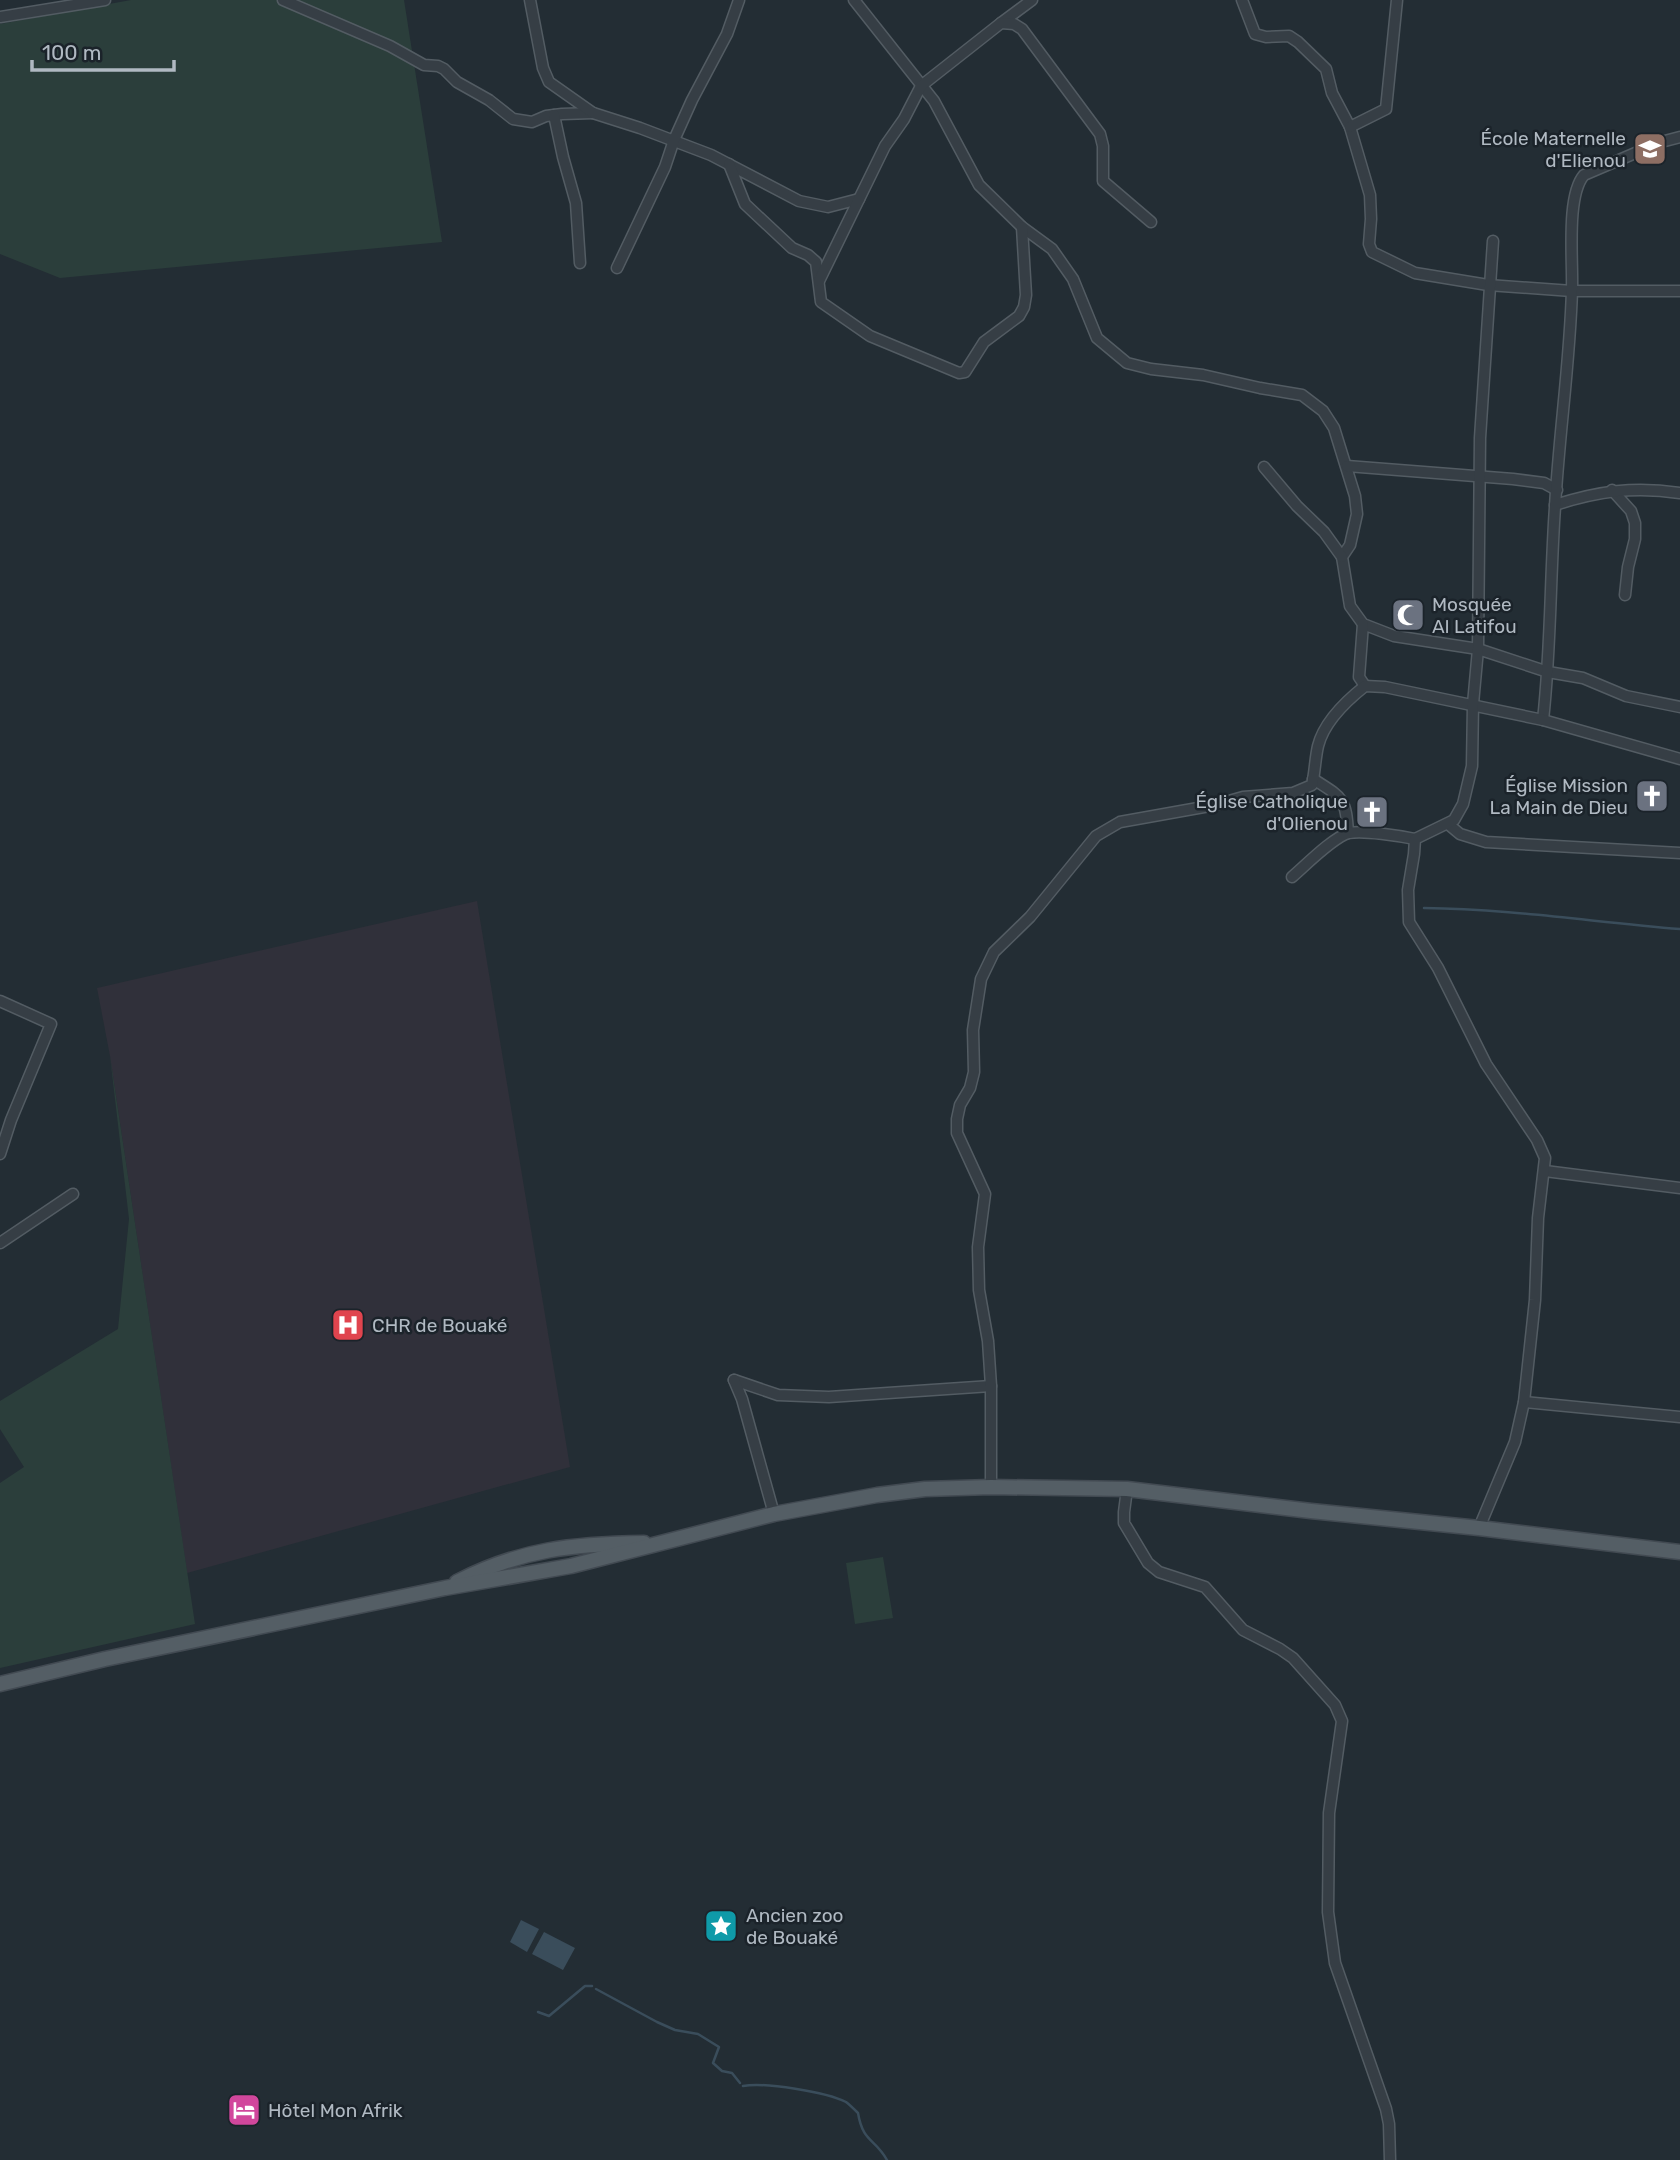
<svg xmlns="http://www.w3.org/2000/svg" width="1680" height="2160" viewBox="0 0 1680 2160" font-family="Rubik,sans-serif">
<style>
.medical{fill:#30303a}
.green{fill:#2b3e3b}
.water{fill:#3a4d5b}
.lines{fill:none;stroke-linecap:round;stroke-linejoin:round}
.stream{stroke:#3a4d5b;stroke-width:2.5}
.minor-casing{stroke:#535c63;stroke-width:13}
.major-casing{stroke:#424a52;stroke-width:17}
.minor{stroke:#363e45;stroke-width:10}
.major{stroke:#545e65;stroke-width:14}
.labels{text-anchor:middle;stroke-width:5;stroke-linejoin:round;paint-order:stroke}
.poi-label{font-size:19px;fill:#b0b9c2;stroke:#1b232a;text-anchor:start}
</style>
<rect width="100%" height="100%" fill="#232d34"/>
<polygon class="medical" points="477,901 570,1467 187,1573 110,1056 97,988"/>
<g class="green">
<polygon points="131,0 404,0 442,242 60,278 0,254 0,24"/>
<polygon points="110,1056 195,1624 0,1668 0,1483 24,1467 0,1429 0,1401 118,1329 129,1219"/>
<polygon points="883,1557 893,1618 855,1624 846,1563"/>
</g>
<g class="water">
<polygon points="521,1920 539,1929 527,1952 510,1942"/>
<polygon points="544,1932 575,1948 563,1970 532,1954"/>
</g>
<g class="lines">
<g class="stream">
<path d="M1424,908C1511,909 1593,922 1680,929"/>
<polyline points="596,1989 657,2022 675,2030 698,2034 719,2047 713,2063 722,2071 732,2073 740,2083"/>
<polyline points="538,2012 549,2016 585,1986 592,1986"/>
<path d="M743,2086C765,2082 826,2092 846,2102C850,2105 854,2109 858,2113C863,2143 875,2138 887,2160"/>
</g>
<defs>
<g id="minor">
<polyline points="283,0 390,46 424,65 438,66 444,69 457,82 489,100 513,119 532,122 546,116 562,114 593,113"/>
<polyline points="530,0 543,68 549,82 593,113 640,128 711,155 799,201 828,207 859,199"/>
<polyline points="854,0 934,101 979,185 1022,227 1052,249 1073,279 1097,338 1127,363 1151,369 1203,375 1260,388 1302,395 1323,411 1334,428 1355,496 1357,514 1350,545 1342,557 1350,606 1363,624 1394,636 1478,649 1548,672 1583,678 1626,696 1680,707"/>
<polyline points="1242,0 1255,34 1266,37 1289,36 1298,42 1326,69 1332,93 1350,127 1370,195 1371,219 1369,244 1372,252 1415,273 1488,285 1572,291 1680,291"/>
<polyline points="0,17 105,0"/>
<polyline points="1001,23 1032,0"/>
<polyline points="554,115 563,157 576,203 580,263"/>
<polyline points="1350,127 1386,109 1397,0"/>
<polyline points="729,164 745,204 792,248 808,255 816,262 821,302 870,336 959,373 965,372 984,342 1019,316 1024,307 1026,295 1022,227"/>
<polyline points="617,268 665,167 674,140 692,100 727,34 739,0"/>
<polyline points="819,281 885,146 904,119 921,86 1001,23 1014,24 1022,29 1100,134 1103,146 1103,181 1151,222"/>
<polyline points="1347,466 1513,479 1544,483 1557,490"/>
<polyline points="1264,467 1297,506 1324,532 1342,557"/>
<polyline points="1612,490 1631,511 1635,523 1635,539 1628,567 1625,595"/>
<path d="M1555,505C1598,491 1635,486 1680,493"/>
<polyline points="1363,624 1359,677 1365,686"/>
<path d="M1543,720C1551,649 1550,578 1555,507C1559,434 1570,362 1572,289C1573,260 1566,196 1584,175L1661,142L1680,137"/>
<path d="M1313,779C1343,798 1346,798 1348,833"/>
<polyline points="1448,824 1460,834 1486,842 1680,853"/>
<path d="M1292,877C1305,866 1333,837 1349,833C1363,830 1400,836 1415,839"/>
<polyline points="0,1001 51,1024 11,1120 0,1154"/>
<polyline points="1545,1171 1680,1188"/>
<polyline points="0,1243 73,1194"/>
<polyline points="734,1380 778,1395 829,1397 991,1386"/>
<polyline points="734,1380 742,1399 774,1514"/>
<polyline points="1524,1402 1680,1417"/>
<path d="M991,1487V1386L988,1341L979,1290L978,1247L985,1194L957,1133V1119L960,1105L970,1088L974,1072L973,1030L981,979L994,952L1030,917L1096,836L1120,822L1215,805L1243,797L1293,793L1312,785C1315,772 1315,759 1318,746C1324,722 1346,701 1365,686L1385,687L1543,720L1680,759"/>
<polyline points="1127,1489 1124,1512 1124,1523 1148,1563 1159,1572 1205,1587 1243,1630 1280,1649 1293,1658 1335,1705 1342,1721 1329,1813 1328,1912 1335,1963 1386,2109 1389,2124 1390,2160"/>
<polyline points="1479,1528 1515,1442 1524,1402 1535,1300 1538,1218 1545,1158 1537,1140 1486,1064 1438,968 1409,922 1408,890 1414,854 1415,839 1454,820 1463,804 1472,766 1473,704 1478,649 1480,438 1493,241"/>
</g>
<g id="major">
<path d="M457,1582C521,1549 573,1544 644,1543"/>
<polyline points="0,1684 105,1659 445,1588 571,1566 774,1514 877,1495 925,1489 991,1487 1127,1489 1311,1511 1479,1528 1680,1552"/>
</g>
</defs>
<use href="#minor" class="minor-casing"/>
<use href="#major" class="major-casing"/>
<use href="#minor" class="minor"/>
<use href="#major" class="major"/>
</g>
<defs>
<symbol id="school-square" viewBox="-11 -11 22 22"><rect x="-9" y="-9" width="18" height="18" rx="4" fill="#8d6e63" stroke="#1b232a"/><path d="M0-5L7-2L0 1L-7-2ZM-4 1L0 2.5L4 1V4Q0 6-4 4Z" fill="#fff"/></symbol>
<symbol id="mosque-square" viewBox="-11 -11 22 22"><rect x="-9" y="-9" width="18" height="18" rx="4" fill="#6b7280" stroke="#1b232a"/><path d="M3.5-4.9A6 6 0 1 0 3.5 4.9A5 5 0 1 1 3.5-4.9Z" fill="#fff"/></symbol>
<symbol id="church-square" viewBox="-11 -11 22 22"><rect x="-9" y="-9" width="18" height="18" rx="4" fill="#6b7280" stroke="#1b232a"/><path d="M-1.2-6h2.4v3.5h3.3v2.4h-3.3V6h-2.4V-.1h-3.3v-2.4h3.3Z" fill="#fff"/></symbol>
<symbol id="hospital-square" viewBox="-11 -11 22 22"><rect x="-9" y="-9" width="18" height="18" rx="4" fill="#e0444e" stroke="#1b232a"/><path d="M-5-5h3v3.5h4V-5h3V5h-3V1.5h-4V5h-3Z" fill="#fff"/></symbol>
<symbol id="sight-square" viewBox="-11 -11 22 22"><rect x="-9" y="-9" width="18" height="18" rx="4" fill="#0f9aa8" stroke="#1b232a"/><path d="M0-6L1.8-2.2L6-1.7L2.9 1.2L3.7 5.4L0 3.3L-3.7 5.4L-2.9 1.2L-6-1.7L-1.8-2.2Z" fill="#fff"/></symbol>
<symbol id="hotel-square" viewBox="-11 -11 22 22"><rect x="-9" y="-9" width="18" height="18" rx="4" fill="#d1479c" stroke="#1b232a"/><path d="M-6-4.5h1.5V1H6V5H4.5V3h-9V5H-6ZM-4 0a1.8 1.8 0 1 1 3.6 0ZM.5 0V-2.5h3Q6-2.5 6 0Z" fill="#fff"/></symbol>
</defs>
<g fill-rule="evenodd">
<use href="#school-square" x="1631" y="130" width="38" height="38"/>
<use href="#mosque-square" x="1389" y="596" width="38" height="38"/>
<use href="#church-square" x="1633" y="777" width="38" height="38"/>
<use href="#church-square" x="1353" y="793" width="38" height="38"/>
<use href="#hospital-square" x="329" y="1306" width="38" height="38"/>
<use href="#sight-square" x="702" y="1907" width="38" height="38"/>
<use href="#hotel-square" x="225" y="2091" width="38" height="38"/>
</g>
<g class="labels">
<g class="poi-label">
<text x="1626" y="145" text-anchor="end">École Maternelle<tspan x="1626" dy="22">d'Elienou</tspan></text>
<text x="1432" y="611">Mosquée<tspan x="1432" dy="22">Al Latifou</tspan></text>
<text x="1628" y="792" text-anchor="end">Église Mission<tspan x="1628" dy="22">La Main de Dieu</tspan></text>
<text x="1348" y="808" text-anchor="end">Église Catholique<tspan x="1348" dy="22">d'Olienou</tspan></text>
<text x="372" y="1332">CHR de Bouaké</text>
<text x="746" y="1922">Ancien zoo<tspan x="746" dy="22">de Bouaké</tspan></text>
<text x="268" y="2117">Hôtel Mon Afrik</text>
</g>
</g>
<path d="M32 60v10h142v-10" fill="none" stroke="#b0b9c2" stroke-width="3.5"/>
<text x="42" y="60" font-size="21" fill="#b0b9c2" stroke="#1b232a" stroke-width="5" paint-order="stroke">100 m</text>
</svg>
